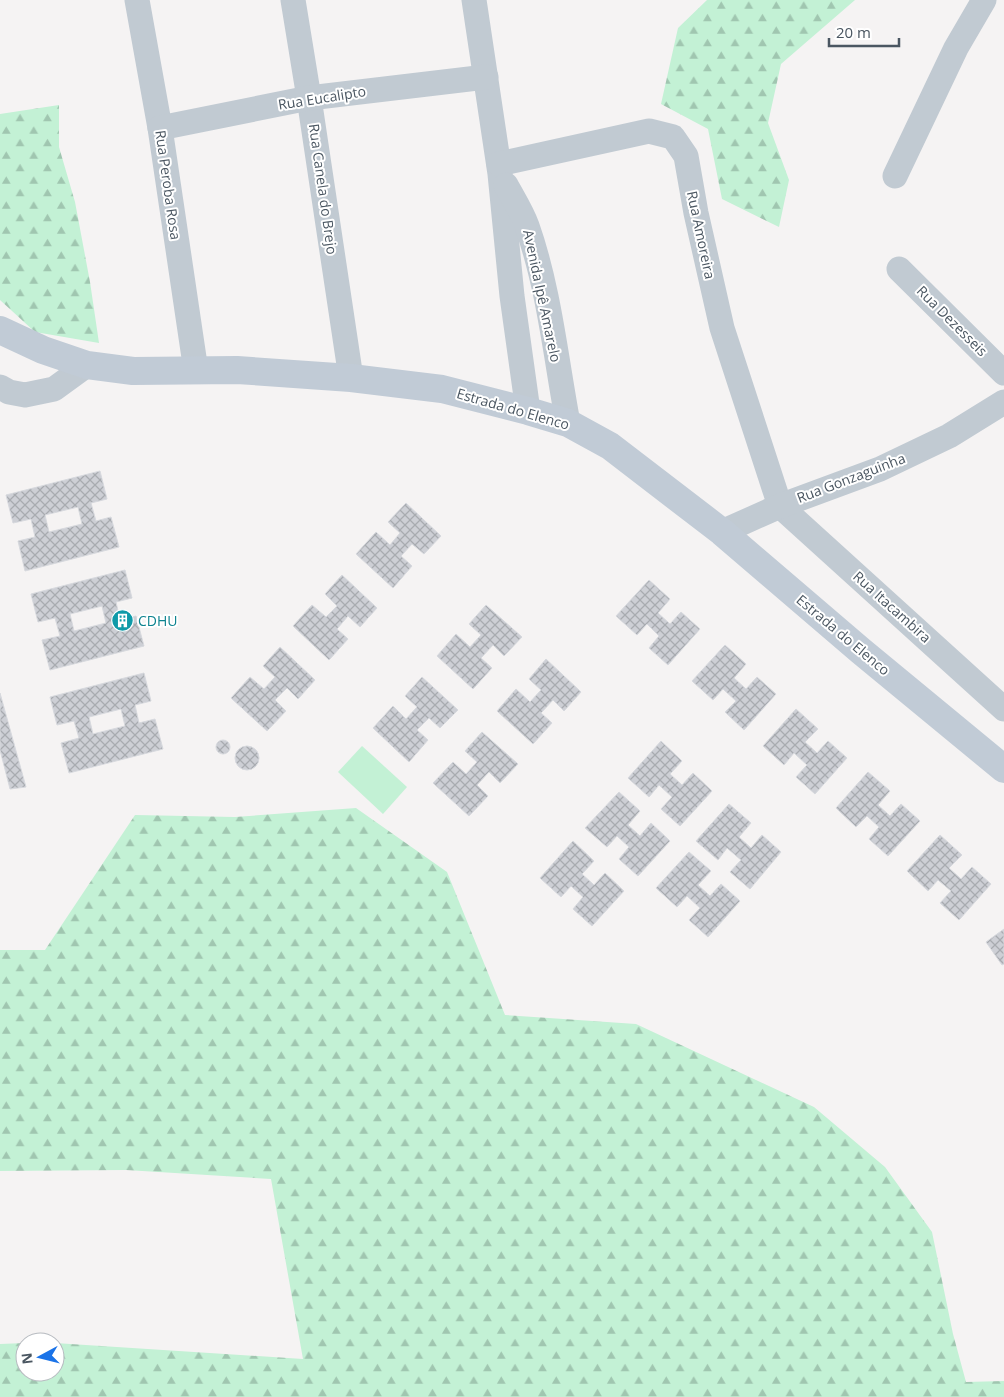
<svg xmlns="http://www.w3.org/2000/svg" width="1004" height="1397" viewBox="0 0 1004 1397" font-family="'Open Sans',sans-serif">
<style>
.forest{fill:url(#forest-firs)}
.pitch{fill:#c3f1d5}
.building{fill:url(#building-cross-hatch);stroke:#d7d9de;fill-rule:evenodd}
.lines{fill:none;stroke-linecap:round;stroke-linejoin:round}
.street{stroke:#c1cad2;stroke-width:25}
.secondary{stroke:#c1cbd6;stroke-width:28}
.labels{text-anchor:middle;stroke-width:4;stroke-linejoin:round;paint-order:stroke}
.street-label{font-size:14px;fill:#4a5661;stroke:#fff}
.culture-label{font-size:14px;fill:#0d838f;stroke:#fff;text-anchor:start}
</style>
<defs>
<pattern id="forest-firs" width="22" height="20" patternUnits="userSpaceOnUse" patternTransform="scale(1.25)"><rect width="22" height="20" fill="#c3f1d5"/><path d="M5 1l3.5 6h-7zM16 11l3.5 6h-7z" fill="#a0c6b0"/></pattern>
<pattern id="building-cross-hatch" width="8" height="8" patternUnits="userSpaceOnUse" patternTransform="scale(1.25)"><rect width="8" height="8" fill="#cdcfd5"/><path d="M0 0l8 8M0 8l8-8" fill="none" stroke="#a8abb0"/></pattern>
</defs>
<rect width="100%" height="100%" fill="#f5f3f3"/>
<g class="forest">
<polygon points="707,0 855,0 781,64 768,123 789,180 779,227 722,199 708,129 661,104 678,28"/>
<polygon points="59,105 59,147 75,202 90,282 99,343 35,332 0,300 0,114"/>
<polygon points="356,808 447,872 505,1015 636,1024 814,1107 885,1167 932,1232 953,1334 966,1382 1004,1381 1004,1397 0,1397 0,1344 25,1343 25,1372 55,1372 55,1343 303,1359 271,1179 126,1170 0,1171 0,950 45,950 135,815 235,817"/>
</g>
<polygon class="pitch" points="362,746 407,787 383,814 338,772"/>
<g class="building">
<path d="M100,471L107,499L91,503L96,521L111,517L119,547L25,571L18,541L35,537L31,519L13,523L6,495ZM78,507L82,524L49,532L45,515Z"/>
<polygon points="406,503 441,536 424,554 412,544 401,556 412,566 393,588 356,554 376,532 390,545 400,533 388,522"/>
<path d="M125,570L132,598L116,602L120,620L136,616L144,646L50,670L42,640L60,636L55,618L38,622L31,594ZM102,606L106,623L74,631L70,614Z"/>
<polygon points="342,575 377,608 360,627 348,616 337,629 348,639 329,660 293,626 312,605 326,617 337,606 325,594"/>
<polygon points="649,580 670,599 658,613 670,624 681,612 700,629 668,665 649,648 659,636 647,624 637,635 616,616"/>
<polygon points="486,605 522,637 504,656 493,645 481,658 492,668 473,689 437,656 456,634 470,647 481,635 469,624"/>
<polygon points="725,645 746,664 734,678 746,689 757,677 776,694 744,730 725,712 736,701 723,689 713,700 692,681"/>
<polygon points="280,647 315,680 298,699 287,688 275,700 286,711 267,731 231,698 250,677 264,689 275,677 263,666"/>
<polygon points="546,659 581,692 564,711 553,700 541,713 552,723 533,744 497,711 516,689 530,702 541,690 529,679"/>
<path d="M144,673L151,701L135,705L139,723L155,719L163,749L69,773L61,743L79,738L74,721L57,725L50,697ZM121,709L125,726L93,734L89,717Z"/>
<polygon points="422,677 458,710 440,728 429,718 417,730 428,740 409,762 373,728 393,706 406,719 417,707 405,696"/>
<polygon points="0,693 26,787 10,789 0,750"/>
<polygon points="796,709 818,729 805,742 817,753 828,741 847,758 815,794 796,777 807,765 794,753 784,765 763,746"/>
<polygon points="482,732 518,764 500,783 489,772 477,785 488,796 469,816 433,783 453,762 466,774 477,762 465,751"/>
<circle cx="223" cy="747" r="7"/>
<polygon points="661,741 682,761 670,774 682,785 693,773 712,791 680,826 661,809 672,797 659,785 649,797 628,778"/>
<circle cx="247" cy="758" r="12"/>
<polygon points="868,772 890,791 878,805 890,816 901,804 920,821 888,856 869,839 879,827 867,816 856,827 836,808"/>
<polygon points="619,792 640,811 628,825 640,836 651,823 670,841 638,876 619,859 629,847 617,836 607,847 585,828"/>
<polygon points="729,804 751,823 739,837 751,848 762,835 781,852 750,889 730,872 741,860 727,848 718,860 696,841"/>
<polygon points="940,835 962,855 949,868 961,879 972,867 991,884 959,920 940,903 951,891 938,880 928,891 907,871"/>
<polygon points="573,841 594,861 582,874 594,885 605,873 624,891 592,926 573,909 583,897 571,886 561,897 540,878"/>
<polygon points="689,852 711,871 698,885 710,896 721,884 740,901 708,937 689,920 700,908 687,896 677,907 656,888"/>
<polygon points="1004,929 1004,964 1002,965 986,942"/>
</g>
<g class="lines">
<g class="street">
<polyline points="137,0 160,128 196,371"/>
<polyline points="293,0 309,98 351,378"/>
<polyline points="474,0 500,174 512,296 528,411"/>
<polyline points="160,128 309,98 486,77"/>
<polyline points="499,164 649,131 673,137 686,156 696,213 722,328 780,506 1004,709"/>
<polyline points="895,176 956,48 984,0"/>
<path d="M506,185C513,198 522,212 527,226C549,288 556,359 568,423"/>
<polyline points="899,269 1004,373"/>
<polyline points="0,387 9,392 25,395 54,389 87,365"/>
<polyline points="722,532 780,506 880,469 949,436 1004,402"/>
</g>
<polyline class="secondary" points="0,330 43,350 87,365 133,371 237,370 351,378 442,389 528,411 568,423 610,446 722,532 861,651 1004,769"/>
</g>
<defs>
<symbol id="building-disc" viewBox="-11 -11 22 22"><circle r="9.5" fill="#0f9aa8" stroke="#fff"/><path d="M-4-6H4V6H1V3H-1V6H-4ZM-2.5-4.3h1.7v1.8h-1.7ZM.8-4.3h1.7v1.8H.8ZM-2.5-1h1.7V.8h-1.7ZM.8-1h1.7V.8H.8Z" fill="#fff"/></symbol>
</defs>
<g fill-rule="evenodd">
<use href="#building-disc" x="110" y="608" width="25" height="25"/>
</g>
<g class="labels">
<g class="street-label">
<text transform="translate(322 98) rotate(-9)" y="5">Rua Eucalipto</text>
<text transform="translate(168 185) rotate(82)" y="5">Rua Peroba Rosa</text>
<text transform="translate(323 189) rotate(82)" y="5">Rua Canela do Brejo</text>
<text transform="translate(701 235) rotate(78)" y="5">Rua Amoreira</text>
<text transform="translate(542 296) rotate(78)" y="5">Avenida Ipê Amarelo</text>
<text transform="translate(952 321) rotate(45)" y="5">Rua Dezesseis</text>
<text transform="translate(513 409) rotate(16)" y="5">Estrada do Elenco</text>
<text transform="translate(851 478) rotate(-21)" y="5">Rua Gonzaguinha</text>
<text transform="translate(892 607) rotate(42)" y="5">Rua Itacambira</text>
<text transform="translate(843 635) rotate(40)" y="5">Estrada do Elenco</text>
</g>
<g class="culture-label">
<text x="138" y="626">CDHU</text>
</g>
</g>
<g transform="translate(40 1357) rotate(263)"><circle r="24" fill="#ffffff" stroke="#b7bbc0"/>
<path d="M0-4L9 19L0 12L-9 19Z" fill="#1a73e8"/>
<text y="-8" font-size="14" font-weight="bold" text-anchor="middle" fill="#4a5661">N</text>
</g>
<path d="M829 38v8h70v-8" fill="none" stroke="#4a5661" stroke-width="2.5"/>
<text x="836" y="38" font-size="15" fill="#4a5661" stroke="#ffffff" stroke-width="4" paint-order="stroke">20 m</text>
</svg>
